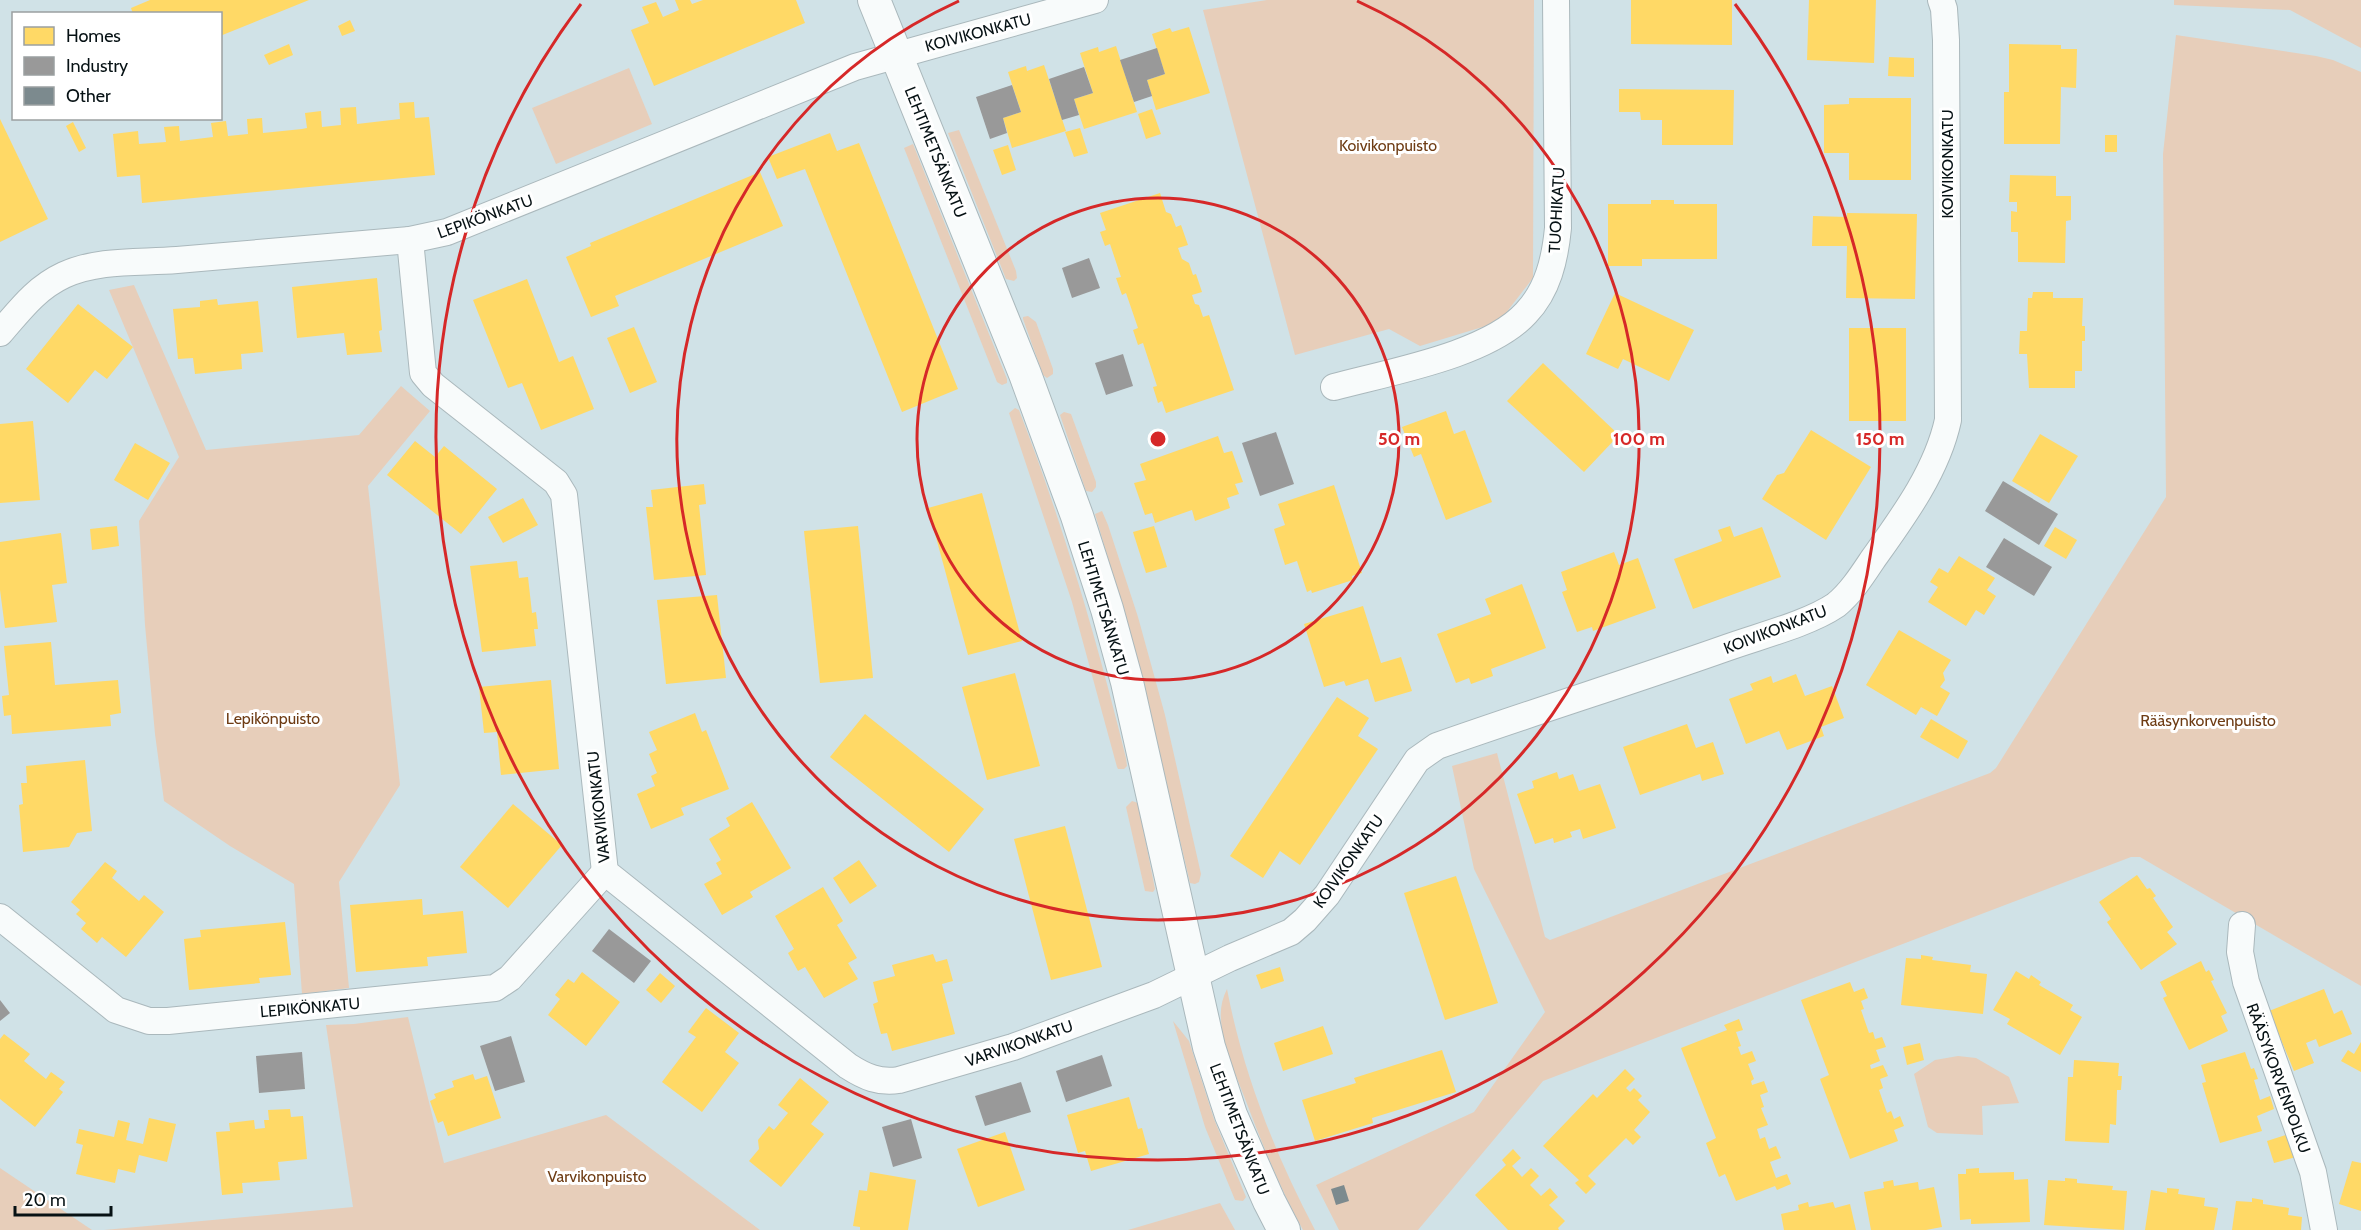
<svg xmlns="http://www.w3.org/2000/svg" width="2361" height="1230" viewBox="0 0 2361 1230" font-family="Cabin,sans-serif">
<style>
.green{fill:#e7ceba}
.homes{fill:#ffd966}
.industry{fill:#999}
.building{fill:#7c8a8e}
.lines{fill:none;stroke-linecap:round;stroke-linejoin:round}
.minor-casing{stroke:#aab8bc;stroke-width:28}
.tertiary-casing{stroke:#aab8bc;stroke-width:34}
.minor{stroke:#f8fbfb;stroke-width:26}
.tertiary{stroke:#f8fbfb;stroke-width:32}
.ring{fill:none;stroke:#d62828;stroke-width:3}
.labels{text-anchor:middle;stroke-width:6;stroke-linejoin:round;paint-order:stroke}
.street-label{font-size:16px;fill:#061114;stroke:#fff}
.park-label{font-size:16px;fill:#6e3c14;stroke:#fff}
.centre{fill:#d62828;stroke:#fff;stroke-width:3}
.ring-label{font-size:18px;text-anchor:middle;font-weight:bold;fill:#d62828;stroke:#fff;stroke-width:6;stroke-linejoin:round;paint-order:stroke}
</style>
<rect width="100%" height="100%" fill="#d0e2e7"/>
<g class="green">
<polygon points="1267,0 1534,0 1533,278 1499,322 1420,346 1389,329 1295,355 1203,10"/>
<polygon points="2174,0 2361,0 2361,48 2290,10 2174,5"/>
<polygon points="2176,35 2316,56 2333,60 2361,72 2361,986 2140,857 2131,857 1543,1081 1418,1230 1339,1230 1316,1185 1474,1112 1545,1012 1474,869 1452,766 1497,753 1545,937 1550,940 1990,773 1996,768 2166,497 2163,154"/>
<polygon points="629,68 652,124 556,164 532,108"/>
<polygon points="959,130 1016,271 1017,278 1014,281 1006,279 948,133"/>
<polygon points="913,144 1007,379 1007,383 1002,385 997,382 904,148"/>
<polygon points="134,285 206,450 359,435 401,386 430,411 368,486 400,785 339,882 349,988 302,994 294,884 230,846 164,801 155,734 145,625 139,521 179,457 109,290"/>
<polygon points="1028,316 1036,322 1053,369 1053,374 1047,378 1043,375 1023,319 1023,317"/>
<path d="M1015,408L1019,410C1063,524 1097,640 1126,758L1127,766L1124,769H1118L1117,767L1072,602L1009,413Z"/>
<polygon points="1064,412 1071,414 1096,482 1096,487 1092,492 1086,491 1060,415"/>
<polygon points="1102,511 1108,525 1138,617 1165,715 1201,874 1199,882 1195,884 1190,883 1137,657 1095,514"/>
<polygon points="1132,801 1138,803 1155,889 1153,892 1145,891 1126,807"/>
<path d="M1227,989C1243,1073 1275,1154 1315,1230H1303C1278,1185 1260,1138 1242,1091C1233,1068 1222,1044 1221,1020C1220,1009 1222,999 1227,989Z"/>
<polygon points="408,1017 444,1163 606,1115 760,1230 104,1230 353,1207 326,1025 354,1024"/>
<polygon points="1173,1021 1189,1041 1214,1119 1246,1197 1243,1201 1235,1200 1205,1127"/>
<polygon points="1958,1056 1976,1058 2009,1077 2019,1103 1982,1106 1983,1135 1937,1133 1928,1127 1914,1074 1935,1060"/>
<polygon points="0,1168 92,1230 0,1230"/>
<polygon points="1220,1203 1235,1230 1128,1230"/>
</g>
<g class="homes">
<polygon points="150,0 309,0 220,36 220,14 133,14 131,8"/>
<polygon points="675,0 690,0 692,4 703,0 796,0 805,23 654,86 631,30 649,23 642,7 656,2 663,17 679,10"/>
<polygon points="1631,0 1732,0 1732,45 1631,44"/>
<polygon points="1809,0 1876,0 1874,63 1807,60"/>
<polygon points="350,20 355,31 342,36 338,26"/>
<polygon points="1189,27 1210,93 1156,110 1147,80 1165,74 1152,34 1170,28 1172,32"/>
<polygon points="289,44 293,55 269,65 264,55"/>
<polygon points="2009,44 2061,45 2061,49 2077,49 2076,88 2061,87 2060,144 2004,144 2004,92 2009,92"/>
<polygon points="1116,46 1137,112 1084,129 1074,99 1093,93 1080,53 1098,47 1099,52"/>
<polygon points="1889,57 1914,58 1914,77 1888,76"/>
<polygon points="1044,65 1066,131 1012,148 1003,118 1021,112 1008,72 1026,66 1027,71"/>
<polygon points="1619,89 1734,90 1733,145 1662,145 1662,120 1641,120 1640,112 1619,112"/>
<polygon points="1849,98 1911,98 1911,180 1849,180 1849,153 1824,153 1824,105 1849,104"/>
<polygon points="414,102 415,118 429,117 435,175 142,203 140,175 117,177 113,134 138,131 139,144 166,142 164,127 179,126 180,141 213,137 211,123 226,121 228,136 248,134 247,119 262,118 263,133 302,129 307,128 305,113 321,111 322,127 341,125 340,108 356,107 357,124 400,119 399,103"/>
<polygon points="1152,109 1161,134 1146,139 1138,114"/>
<polygon points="0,119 48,219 0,242"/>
<polygon points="73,122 86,148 79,152 66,126"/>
<polygon points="1080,128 1088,153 1074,157 1065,132"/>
<polygon points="830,133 837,151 859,143 958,389 902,412 805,169 777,179 768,157"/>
<rect x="2105" y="135" width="12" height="17"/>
<polygon points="1008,145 1016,170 1002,175 993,150"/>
<polygon points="760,172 783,226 615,296 619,306 591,317 566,257 591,246 590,243"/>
<polygon points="2010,175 2056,176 2056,196 2071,196 2071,220 2066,221 2065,263 2018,262 2018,232 2011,232 2011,211 2017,212 2017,202 2009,202"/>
<polygon points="1160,193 1166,212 1171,214 1176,227 1181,225 1188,245 1178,248 1182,259 1189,263 1193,275 1196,274 1202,292 1192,295 1195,304 1199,305 1203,317 1209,315 1234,390 1166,413 1162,401 1158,403 1153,387 1157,386 1143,343 1138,345 1133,330 1138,328 1126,293 1122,295 1116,278 1121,277 1110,244 1105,246 1100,232 1106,230 1100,213"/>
<polygon points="1651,200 1674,200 1674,204 1717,204 1717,259 1642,259 1642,266 1608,266 1608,204 1651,204"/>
<polygon points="1847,213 1917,214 1915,299 1846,298 1847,246 1812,246 1813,216 1847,217"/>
<polygon points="377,278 382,330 379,331 382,352 347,355 344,333 297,338 292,287"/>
<polygon points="527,279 559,362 573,356 594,409 541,430 522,383 508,388 473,300"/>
<polygon points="2033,292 2053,292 2053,298 2083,298 2082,326 2085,326 2085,341 2082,341 2082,371 2075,371 2075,388 2029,388 2027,354 2019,354 2020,331 2027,331 2028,298 2032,298"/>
<polygon points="1615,293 1694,330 1669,381 1623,359 1618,369 1586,354"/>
<polygon points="217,299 218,305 258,301 263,352 241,354 242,369 195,374 193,358 178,359 173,309 200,307 200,301"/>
<polygon points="78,304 133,347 107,379 95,370 68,403 26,369"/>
<polygon points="634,327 657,382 630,393 607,338"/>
<rect x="1849" y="328" width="57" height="93"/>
<polygon points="1543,363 1619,435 1584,472 1507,401"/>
<polygon points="1446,411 1454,434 1465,430 1492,502 1446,520 1421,454 1414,457 1402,427"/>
<polygon points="33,421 40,500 0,503 0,424"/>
<polygon points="1811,430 1871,467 1826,540 1762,499 1777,475 1784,473"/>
<polygon points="2040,434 2078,456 2049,503 2012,481"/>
<polygon points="1218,436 1224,453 1232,451 1243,482 1235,484 1239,494 1227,498 1230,508 1195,521 1192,510 1155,523 1152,513 1145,515 1134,483 1146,480 1140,464"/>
<polygon points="415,441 435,457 444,446 497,489 461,534 387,475"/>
<polygon points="135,443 170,463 148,500 114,480"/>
<polygon points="704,484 706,504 699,505 706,575 654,580 646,507 653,507 651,490"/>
<polygon points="1334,485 1362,573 1352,576 1353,580 1312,593 1311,590 1307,592 1297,561 1285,565 1274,529 1285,525 1278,504"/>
<polygon points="982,493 1022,641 968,655 928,508"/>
<polygon points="523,498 538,525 503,543 488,517"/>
<polygon points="117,526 119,546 92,550 90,529"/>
<polygon points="858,526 873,678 820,683 804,531"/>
<polygon points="1154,526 1167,567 1146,573 1133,532"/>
<polygon points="1730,526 1734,537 1762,527 1781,577 1693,609 1674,559 1722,541 1718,530"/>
<polygon points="2055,527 2077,540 2066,559 2044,546"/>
<polygon points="61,533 67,583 52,585 57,622 5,628 0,590 0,542"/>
<polygon points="1614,552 1619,565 1638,558 1656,608 1593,631 1592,627 1577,632 1562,592 1567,590 1561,572"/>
<polygon points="1959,556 1995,578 1987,590 1996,596 1984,615 1976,610 1966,626 1928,602 1938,587 1930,582 1939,568 1948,573"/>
<polygon points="517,561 519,578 528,577 532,613 536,612 538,629 534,629 536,646 482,652 470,566"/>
<polygon points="1522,584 1546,648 1491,669 1493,676 1471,684 1469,678 1456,683 1437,634 1491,614 1485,599"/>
<polygon points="717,595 726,678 666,684 657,600"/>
<polygon points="1363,606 1381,663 1401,657 1412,691 1375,702 1368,679 1346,686 1344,681 1324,687 1304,624"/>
<polygon points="1899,630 1951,660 1943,673 1945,680 1940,687 1950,693 1937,716 1921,707 1916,715 1866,685"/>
<polygon points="51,642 55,685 118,680 121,713 110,715 111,726 12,734 11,715 4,716 2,696 9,695 4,646"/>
<polygon points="1015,673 1040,766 987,780 962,687"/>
<polygon points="1796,674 1805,696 1832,686 1844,718 1821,727 1824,736 1787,750 1779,731 1746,744 1729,699 1753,690 1750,684 1771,676 1773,683"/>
<polygon points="551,680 559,769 501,775 497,732 484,733 479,687"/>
<polygon points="1337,697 1369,718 1358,736 1378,749 1300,865 1280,851 1263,878 1230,856"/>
<polygon points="695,713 702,732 706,730 729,789 681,808 684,815 651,829 637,794 655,786 651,776 657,773 649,754 657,750 649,732"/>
<polygon points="865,714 984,809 949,852 830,757"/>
<polygon points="1931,719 1968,741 1958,759 1920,737"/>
<polygon points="1687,724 1696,748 1713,742 1724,774 1702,781 1700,774 1640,795 1623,747"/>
<polygon points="85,760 92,831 77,833 69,847 23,852 19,805 23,804 21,783 27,783 26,766"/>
<polygon points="1557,772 1559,779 1573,774 1579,791 1600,784 1616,828 1583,839 1580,829 1570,832 1572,837 1554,843 1553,838 1535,844 1517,794 1534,788 1532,781"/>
<polygon points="752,802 791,868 750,892 753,897 722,915 704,884 722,874 716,863 721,860 709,839 730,826 726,818"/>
<polygon points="513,804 562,845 508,908 460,867"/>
<polygon points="1065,826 1102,967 1051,980 1014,839"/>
<polygon points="859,860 877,886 850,904 833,878"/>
<polygon points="105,862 117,871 112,878 139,901 144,895 164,912 126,957 102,937 97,943 81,929 86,923 76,914 80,910 71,902"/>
<polygon points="2137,875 2147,889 2150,888 2156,896 2153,898 2173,927 2167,932 2177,944 2141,970 2107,922 2111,919 2099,902"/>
<polygon points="1456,876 1498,1003 1445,1020 1404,893"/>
<polygon points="823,887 843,921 837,925 857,958 848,963 858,979 824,998 805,967 798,971 788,953 794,949 775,916"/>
<polygon points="422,899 423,915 463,911 467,953 427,957 428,966 356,972 350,905"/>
<polygon points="285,922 291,975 259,978 260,983 189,990 184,939 201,937 200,930"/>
<polygon points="933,954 936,962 947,959 953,981 942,984 955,1034 892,1051 887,1033 881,1034 873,1004 878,1002 873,982 895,976 892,965"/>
<polygon points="1921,955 1933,957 1932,960 1971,965 1970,972 1987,974 1983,1014 1901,1005 1906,958 1921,959"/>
<polygon points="2201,961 2206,972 2209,970 2214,980 2211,981 2227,1013 2221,1016 2228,1031 2189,1050 2163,998 2167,996 2160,982"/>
<polygon points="1280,967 1284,981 1261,989 1256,975"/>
<polygon points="2016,971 2029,979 2031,975 2041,982 2039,985 2073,1005 2070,1010 2082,1017 2060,1055 2007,1024 2010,1019 1993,1010"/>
<polygon points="582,972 620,1002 586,1046 548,1015 560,999 555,995 568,979 574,983"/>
<polygon points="660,973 675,986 661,1003 646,990"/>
<polygon points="1850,982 1854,992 1864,988 1868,998 1861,1001 1864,1009 1861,1010 1869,1033 1873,1032 1875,1039 1882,1037 1886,1047 1876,1050 1880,1061 1870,1065 1871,1069 1883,1065 1888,1076 1880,1079 1883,1088 1879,1090 1887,1113 1891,1111 1894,1119 1900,1116 1904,1126 1894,1130 1898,1141 1850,1159 1820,1079 1829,1075 1801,1000"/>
<polygon points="2324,989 2334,1014 2342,1010 2352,1034 2319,1047 2316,1039 2306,1043 2314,1063 2294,1071 2269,1011"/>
<polygon points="706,1008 739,1033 725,1052 739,1063 702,1112 662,1082 696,1037 688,1032"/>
<polygon points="1739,1019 1743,1030 1736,1032 1741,1046 1738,1047 1741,1055 1752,1051 1756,1061 1748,1064 1754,1079 1751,1081 1752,1085 1764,1081 1768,1092 1760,1095 1764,1107 1761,1108 1768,1125 1757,1129 1760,1139 1765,1137 1769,1149 1776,1146 1781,1158 1770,1162 1776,1178 1787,1174 1791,1184 1777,1190 1775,1186 1736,1201 1725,1174 1719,1177 1706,1143 1716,1138 1681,1048 1727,1030 1724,1025"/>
<polygon points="1323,1026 1333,1054 1283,1071 1274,1043"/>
<polygon points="4,1034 30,1054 24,1061 46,1079 51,1072 65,1082 59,1089 63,1092 35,1127 0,1099 0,1039"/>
<polygon points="2361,1042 2361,1072 2341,1061 2348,1050 2354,1054"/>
<polygon points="1920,1043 1924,1060 1907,1065 1903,1047"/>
<polygon points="1442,1050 1456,1092 1372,1118 1373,1123 1315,1141 1302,1100 1356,1083 1354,1078"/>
<polygon points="2245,1052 2251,1069 2254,1068 2258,1079 2254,1080 2260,1100 2270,1096 2274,1109 2257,1116 2262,1131 2220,1143 2202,1083 2206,1082 2201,1065"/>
<polygon points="2074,1060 2119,1063 2118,1076 2122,1076 2121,1090 2117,1090 2116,1125 2110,1124 2109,1143 2065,1141 2068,1077 2073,1077"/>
<polygon points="1625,1069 1635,1079 1626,1088 1630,1092 1634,1088 1642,1096 1638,1100 1650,1112 1634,1130 1641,1137 1633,1145 1626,1138 1588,1176 1596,1184 1586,1194 1575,1183 1579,1180 1543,1146 1593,1094 1597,1098"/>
<polygon points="473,1074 475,1080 487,1076 501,1118 448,1136 443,1121 438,1123 430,1101 436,1098 434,1094 454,1087 452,1081"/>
<polygon points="800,1078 829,1102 811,1124 824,1134 781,1187 749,1161 759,1149 758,1140 769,1126 774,1130 788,1113 778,1105"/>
<polygon points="1129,1097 1138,1129 1142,1128 1149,1154 1091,1171 1085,1151 1078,1153 1067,1115"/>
<polygon points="290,1109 291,1117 303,1116 307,1159 278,1162 280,1180 242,1183 243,1193 222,1195 216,1132 230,1131 229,1123 254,1120 255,1129 265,1128 264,1120 269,1120 268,1110"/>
<polygon points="149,1118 176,1124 167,1162 139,1155 135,1173 118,1169 115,1183 76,1174 83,1145 76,1143 79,1129 114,1137 118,1120 130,1123 126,1140 143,1144"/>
<polygon points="1005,1132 1025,1190 978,1207 957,1149"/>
<polygon points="2289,1134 2296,1157 2274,1163 2267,1141"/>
<polygon points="1513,1149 1521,1158 1512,1166 1522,1177 1531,1168 1539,1176 1530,1185 1541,1196 1550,1188 1558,1197 1549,1205 1565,1221 1558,1228 1559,1230 1508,1230 1475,1195 1506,1165 1502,1160"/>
<polygon points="2352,1161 2361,1163 2361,1211 2339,1204"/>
<polygon points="1979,1168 1979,1173 2014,1172 2014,1180 2028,1179 2030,1222 1971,1224 1971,1219 1960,1220 1958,1174 1966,1174 1966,1169"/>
<polygon points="870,1172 916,1180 908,1230 860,1230 860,1227 853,1226 859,1190 867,1191"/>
<polygon points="2065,1178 2077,1179 2077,1183 2113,1186 2112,1190 2127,1191 2124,1230 2044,1225 2048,1180 2065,1181"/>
<polygon points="1893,1180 1894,1186 1918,1182 1919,1190 1934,1187 1942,1227 1926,1230 1871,1230 1864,1192 1884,1188 1883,1182"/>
<polygon points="2167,1188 2179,1189 2178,1194 2205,1198 2204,1206 2218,1208 2214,1230 2145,1230 2151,1190 2167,1193"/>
<polygon points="2252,1198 2263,1200 2263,1204 2289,1208 2288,1215 2302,1217 2301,1230 2232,1230 2236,1201 2252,1202"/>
<polygon points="1808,1202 1809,1207 1833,1202 1835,1208 1850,1204 1856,1230 1784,1230 1781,1214 1799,1210 1798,1205"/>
</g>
<g class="industry">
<polygon points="1157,48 1165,74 1147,80 1152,96 1134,102 1120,60"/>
<polygon points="1084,67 1093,93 1074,99 1079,115 1062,120 1049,79"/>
<polygon points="1012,85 1021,112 1003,118 1007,133 990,139 976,97"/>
<polygon points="1089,258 1100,288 1072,298 1062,268"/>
<polygon points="1123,354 1133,386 1106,395 1095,363"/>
<polygon points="1276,432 1294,484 1260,496 1242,443"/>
<polygon points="2003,481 2058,514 2039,545 1985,511"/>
<polygon points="2004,538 2052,567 2034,596 1986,567"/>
<polygon points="609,929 651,961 634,983 592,951"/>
<polygon points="0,1000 10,1013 0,1021"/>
<polygon points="511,1036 525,1082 495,1091 480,1046"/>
<polygon points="302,1052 305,1089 259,1093 256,1056"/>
<polygon points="1102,1055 1112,1086 1066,1102 1056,1071"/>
<polygon points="1021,1082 1031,1112 985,1126 975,1096"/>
<polygon points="911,1119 922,1158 893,1167 882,1127"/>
</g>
<polygon class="building" points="1344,1185 1349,1201 1336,1205 1331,1189"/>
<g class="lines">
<defs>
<g id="minor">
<path d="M410,240L423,373L433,385L556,482L564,495L605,872L848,1066C865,1077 879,1083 899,1080L1013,1047L1154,995L1230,958L1291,932L1305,920L1327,895L1417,760L1437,746C1533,712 1630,682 1726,648C1759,636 1808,624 1836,605C1851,593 1863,574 1873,559C1903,517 1937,471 1948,420L1946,40L1944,9L1941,0"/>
<path d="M0,333C20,310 36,288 64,275C99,259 139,263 177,260C255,253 332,247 410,240L447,232L855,67L1095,0"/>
<path d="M1334,387C1389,372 1488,355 1526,313C1548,290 1555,259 1558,228L1556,0"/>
<polyline points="0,917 116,1010 149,1021 168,1021 495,988 510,978 605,872"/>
<polyline points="2242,925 2240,952 2246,982 2313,1172 2324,1230"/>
</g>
<polyline id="tertiary" points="874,0 1025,374 1077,516 1107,609 1127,682 1209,1047 1231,1115 1269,1201 1284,1230"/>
</defs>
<use href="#minor" class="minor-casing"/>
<use href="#tertiary" class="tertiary-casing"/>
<use href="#minor" class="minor"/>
<use href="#tertiary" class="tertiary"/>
</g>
<g class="ring">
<circle cx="1158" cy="439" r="241"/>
<path d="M1357 1A481 481 0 1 1 959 1"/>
<path d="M1735 4A722 722 0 1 1 581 4"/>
</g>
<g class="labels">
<g class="street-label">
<text transform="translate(978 32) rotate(-15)" y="6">KOIVIKONKATU</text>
<text transform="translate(936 152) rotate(68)" y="6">LEHTIMETSÄNKATU</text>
<text transform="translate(1947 164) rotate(-90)" y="6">KOIVIKONKATU</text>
<text transform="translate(1556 210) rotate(-87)" y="6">TUOHIKATU</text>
<text transform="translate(485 216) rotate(-20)" y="6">LEPIKÖNKATU</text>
<text transform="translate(1104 608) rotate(73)" y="6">LEHTIMETSÄNKATU</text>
<text transform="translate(1775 629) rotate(-21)" y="6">KOIVIKONKATU</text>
<text transform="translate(598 807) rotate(-96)" y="6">VARVIKONKATU</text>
<text transform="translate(1348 861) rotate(-55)" y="6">KOIVIKONKATU</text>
<text transform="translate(310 1007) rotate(-5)" y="6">LEPIKÖNKATU</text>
<text transform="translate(1019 1043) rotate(-19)" y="6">VARVIKONKATU</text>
<text transform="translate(2279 1078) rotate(70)" y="6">RÄÄSYKORVENPOLKU</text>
<text transform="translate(1240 1129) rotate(69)" y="6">LEHTIMETSÄNKATU</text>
</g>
<g class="park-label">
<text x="1388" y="151">Koivikonpuisto</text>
<text x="273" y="724">Lepikönpuisto</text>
<text x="2208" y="726">Rääsynkorvenpuisto</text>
<text x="597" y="1182">Varvikonpuisto</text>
</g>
</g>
<circle cx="1158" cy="439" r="9" class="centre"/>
<g class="ring-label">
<text x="1399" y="445">50 m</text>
<text x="1639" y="445">100 m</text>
<text x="1880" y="445">150 m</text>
</g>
<rect x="12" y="12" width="210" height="108" fill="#ffffff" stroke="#9ba0a1" stroke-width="1.5"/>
<rect x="24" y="27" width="30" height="18" fill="#ffd966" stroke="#9ba0a1" stroke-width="1.5"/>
<text x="66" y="42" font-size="18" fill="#061114">Homes</text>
<rect x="24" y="57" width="30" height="18" fill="#999999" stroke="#9ba0a1" stroke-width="1.5"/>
<text x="66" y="72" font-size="18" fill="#061114">Industry</text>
<rect x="24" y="87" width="30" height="18" fill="#7c8a8e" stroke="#9ba0a1" stroke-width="1.5"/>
<text x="66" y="102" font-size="18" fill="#061114">Other</text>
<path d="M15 1206v9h96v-9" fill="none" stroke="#061114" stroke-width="3"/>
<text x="24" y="1206" font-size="18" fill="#061114" stroke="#ffffff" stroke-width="4.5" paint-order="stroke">20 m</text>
</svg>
